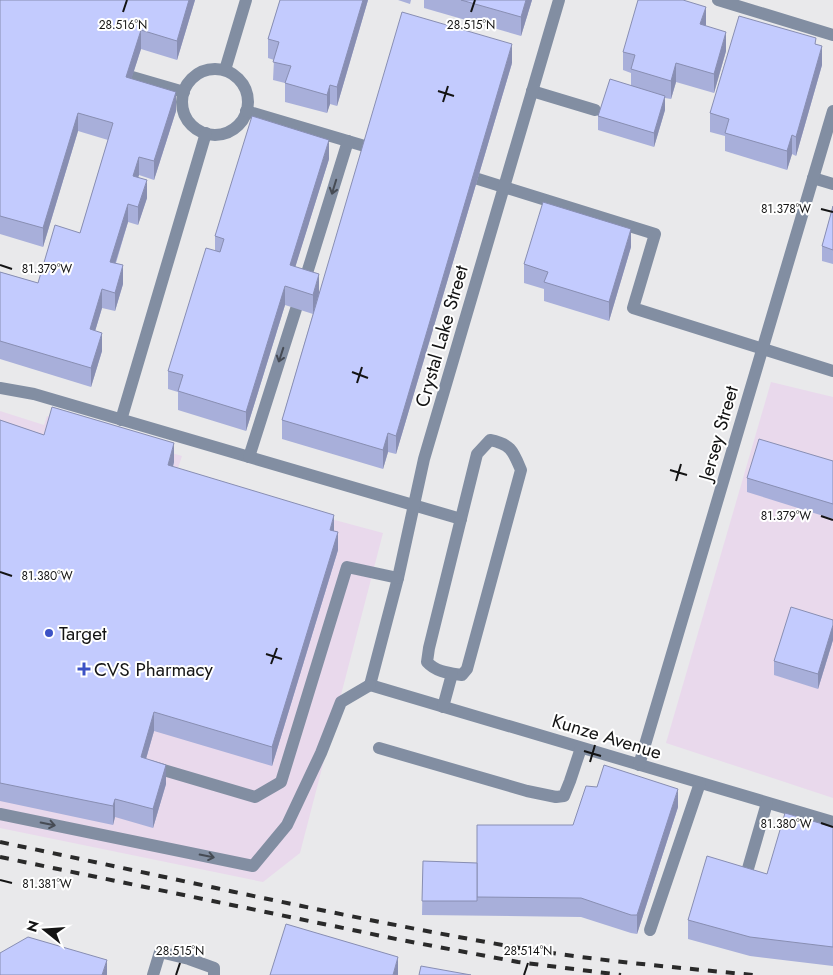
<svg xmlns="http://www.w3.org/2000/svg" width="833" height="975" viewBox="0 0 833 975" font-family="Jost,sans-serif">
<style>
.commercial{fill:#e9d9ec}
.lines{fill:none;stroke-linecap:round;stroke-linejoin:round}
.minor{stroke:#828ea2;stroke-width:12}
.rail{stroke:#2a2a2a;stroke-width:4;stroke-dasharray:9 9;stroke-linecap:butt}
.wall{fill:#a8afda}
.shaded-wall{fill:#888eb2}
.building{fill:#c3cbfe;stroke:#888eb2}
.oneway{stroke:#464b54}
.ticks{fill:none;stroke:#141414;stroke-width:2}
.poi-dot{fill:#3c52c5;stroke:#fff;stroke-width:2}
.labels{text-anchor:middle;stroke-width:4;stroke-linejoin:round;paint-order:stroke}
.street-label{font-size:19px;fill:#141414;stroke:#fff}
.poi-label{font-size:19px;fill:#141414;stroke:#fff;text-anchor:start}
.ticks-label{font-size:12px;text-anchor:middle;fill:#141414;stroke:#fff;stroke-width:4;stroke-linejoin:round;paint-order:stroke}
</style>
<rect width="100%" height="100%" fill="#e9e9eb"/>
<g class="commercial">
<polygon points="771,382 833,397 833,798 666,743"/>
<polygon points="0,411 44,425 47,416 182,456 175,477 383,533 300,853 263,882 0,828"/>
</g>
<g class="lines">
<g class="minor">
<polyline points="718,0 833,35"/>
<circle cx="215" cy="102" r="33"/>
<polyline points="225,70 246,0"/>
<polyline points="115,72 184,92"/>
<polyline points="532,91 595,110"/>
<polyline points="246,111 378,150"/>
<polyline points="462,174 655,234 633,308 833,371"/>
<polyline points="813,178 833,184"/>
<polyline points="303,286 348,141"/>
<polyline points="0,388 34,394 461,519"/>
<polyline points="121,420 206,133"/>
<path d="M490,440C511,444 513,451 521,470L467,669L462,675C449,673 436,672 427,662L429,648L477,454Z"/>
<polyline points="249,457 296,309"/>
<polyline points="370,685 398,578 424,459 559,0"/>
<polyline points="370,685 833,822"/>
<polyline points="443,707 452,674"/>
<polyline points="379,748 527,791 556,797 564,796 570,781 581,748"/>
<polyline points="639,765 833,111"/>
<polyline points="150,766 255,797 281,782 347,567 398,578"/>
<polyline points="0,814 253,866 287,825 321,753 341,702 370,685"/>
<polyline points="747,872 767,803"/>
<polyline points="650,930 700,783"/>
<polyline points="153,975 160,952 189,959 214,968 214,975"/>
</g>
<g class="rail">
<path d="M0,842C173,878 346,918 520,948C597,961 675,967 753,975"/>
<polyline points="0,857 401,940 518,962 621,975"/>
</g>
</g>
<g class="wall">
<polygon points="0,0 195,0 177,60 141,49 131,79 176,111 154,180 139,175 138,177 147,198 138,225 128,222 116,263 123,284 115,311 102,308 95,331 102,351 91,387 0,359 0,272 38,283 80,233 108,140 78,131 43,247 0,234"/>
<polygon points="280,0 368,0 337,106 330,104 327,113 285,102 285,83 273,80 274,60 268,58 268,39"/>
<polygon points="398,0 411,0 410,4"/>
<polygon points="424,0 532,0 521,36 424,8"/>
<polygon points="705,26 726,51 714,93 676,82 671,99 665,98 665,110 654,147 598,130 598,116 631,85 631,73 623,70 623,52"/>
<polygon points="816,44 822,65 796,156 792,154 787,170 725,151 725,136 710,132 710,113"/>
<polygon points="512,63 396,454 388,452 383,469 282,439 282,420 313,314 285,305 246,431 178,410 178,392 168,389 168,371 215,251 215,236 329,159 295,267 319,292"/>
<polygon points="833,206 833,264 822,261 822,246"/>
<polygon points="631,247 609,321 544,301 544,289 524,283 524,264"/>
<polygon points="0,420 44,435 174,462 173,467 334,531 338,550 272,766 154,731 146,759 166,784 153,828 115,817 113,825 0,801"/>
<polygon points="833,461 833,519 747,492 747,478"/>
<polygon points="833,620 833,640 818,689 774,675 774,661"/>
<polygon points="678,807 637,934 631,933 581,917 422,915 423,861 477,863 573,825"/>
<polygon points="833,827 833,966 750,956 688,939 688,920 767,874"/>
</g>
<g class="shaded-wall">
<polygon points="189,0 195,0 177,60 177,41"/>
<polygon points="363,0 368,0 337,106 337,87"/>
<polygon points="526,0 532,0 521,36 521,17"/>
<polygon points="706,7 706,25 700,43 700,24"/>
<polygon points="141,30 141,49 126,96 126,77"/>
<polygon points="726,32 726,51 714,93 714,74"/>
<polygon points="512,44 512,63 396,454 396,436"/>
<polygon points="822,46 822,65 796,156 796,137"/>
<polygon points="676,63 676,82 671,99 671,81"/>
<polygon points="330,85 330,104 327,113 327,95"/>
<polygon points="176,92 176,111 154,180 154,161"/>
<polygon points="665,96 665,110 654,147 654,133"/>
<polygon points="78,113 78,131 43,247 43,228"/>
<polygon points="792,135 792,154 787,170 787,151"/>
<polygon points="329,140 329,159 290,284 290,265"/>
<polygon points="139,157 139,175 133,194 133,176"/>
<polygon points="147,180 147,198 138,225 138,207"/>
<polygon points="128,204 128,222 110,280 110,262"/>
<polygon points="631,229 631,247 609,321 609,302"/>
<polygon points="123,265 123,284 115,311 115,293"/>
<polygon points="319,274 319,293 313,314 313,295"/>
<polygon points="285,286 285,305 246,431 246,412"/>
<polygon points="102,289 102,308 90,348 90,329"/>
<polygon points="102,333 102,351 91,387 91,368"/>
<polygon points="388,433 388,452 383,469 383,450"/>
<polygon points="174,443 174,462 168,484 168,465"/>
<polygon points="334,515 334,533 330,530"/>
<polygon points="338,532 338,550 272,766 272,747"/>
<polygon points="833,625 833,640 818,689 818,674"/>
<polygon points="154,712 154,731 141,776 141,757"/>
<polygon points="166,765 166,784 153,828 153,809"/>
<polygon points="678,789 678,807 637,934 637,915"/>
<polygon points="115,799 115,817 113,825 113,806"/>
<polygon points="398,957 398,975 393,975"/>
<polygon points="107,960 107,975 102,975"/>
</g>
<g class="building">
<polygon points="0,0 189,0 177,41 141,30 126,77 176,92 154,161 139,157 133,176 147,180 138,207 128,204 110,262 123,265 115,293 102,289 90,329 102,333 91,368 0,341 0,272 38,283 55,225 80,233 113,123 78,113 43,228 0,216"/>
<polygon points="280,0 363,0 337,87 330,85 327,95 285,83 291,66 273,62 279,42 268,39"/>
<polygon points="461,0 526,0 521,17"/>
<polygon points="638,0 683,0 706,7 700,24 726,32 714,74 676,63 671,81 631,69 635,55 623,52"/>
<polygon points="402,12 512,44 396,436 388,433 383,450 282,420"/>
<polygon points="739,16 816,38 815,44 822,46 796,137 792,135 787,151 725,133 729,119 710,113"/>
<polygon points="610,79 665,96 654,133 598,116"/>
<polygon points="252,116 329,140 290,265 319,274 313,295 285,286 246,412 178,391 183,375 168,371 206,248 220,252 224,239 215,236"/>
<polygon points="543,202 631,229 609,302 544,282 548,272 524,264"/>
<polygon points="833,206 833,250 822,246"/>
<polygon points="52,407 174,443 168,465 334,515 330,530 338,532 272,747 154,712 141,757 166,765 153,809 115,799 113,806 0,783 0,420 44,435"/>
<polygon points="759,439 833,461 833,504 747,478"/>
<polygon points="791,607 833,620 833,625 818,674 774,661"/>
<polygon points="604,765 678,789 637,915 631,915 581,898 477,897 477,825 573,825 586,786 597,787"/>
<polygon points="785,813 833,827 833,947 750,937 688,920 707,856 767,874"/>
<polygon points="423,861 477,863 477,901 422,901"/>
<polygon points="286,924 398,957 393,975 270,975"/>
<polygon points="28,937 107,960 102,975 0,975 0,953"/>
<polygon points="421,966 471,975 419,975"/>
</g>
<defs><path id="oneway-shaft" d="M-6 0H5M1.5-3L5.5 0L1.5 3" fill="none" stroke-width="1.6" stroke-linecap="round" stroke-linejoin="round" transform="scale(1.25)"/></defs>
<g class="oneway">
<use href="#oneway-shaft" transform="translate(334 187) rotate(107)"/>
<use href="#oneway-shaft" transform="translate(281 355) rotate(108)"/>
<use href="#oneway-shaft" transform="translate(48 824) rotate(11)"/>
<use href="#oneway-shaft" transform="translate(207 856) rotate(11)"/>
</g>
<path class="ticks" d="M123,12L127,0M471,12L475,0M438,91L454,96M443,102L448,86M821,209L833,212M0,265L12,269M352,372L368,378M357,383L362,367M670,470L687,475M676,481L681,464M821,516L833,520M0,572L12,576M266,654L282,659M271,664L277,648M584,751L601,756M590,762L595,745M821,823L833,827M0,880L12,883M176,975L180,963M524,975L528,963"/>
<g class="poi-dot">
<circle cx="49" cy="633" r="5"/>
<path d="M81.5 661.5h5v5h5v5h-5v5h-5v-5h-5v-5h5z"/>
</g>
<g class="labels">
<g class="street-label">
<text transform="translate(441 336) rotate(-74)" y="7">Crystal Lake Street</text>
<text transform="translate(718 433) rotate(-74)" y="7">Jersey Street</text>
<text transform="translate(607 736) rotate(17)" y="7">Kunze Avenue</text>
</g>
<g class="poi-label">
<text x="59" y="640">Target</text>
<text x="94" y="676">CVS Pharmacy</text>
</g>
</g>
<g class="ticks-label">
<text x="123" y="29">28.516°N</text>
<text x="471" y="29">28.515°N</text>
<text x="786" y="213">81.378°W</text>
<text x="47" y="273">81.379°W</text>
<text x="786" y="520">81.379°W</text>
<text x="47" y="580">81.380°W</text>
<text x="786" y="828">81.380°W</text>
<text x="47" y="888">81.381°W</text>
<text x="180" y="955">28.515°N</text>
<text x="528" y="955">28.514°N</text>
</g>
<g transform="translate(45 930) rotate(287)" stroke="#ffffff" stroke-width="4" paint-order="stroke">
<path d="M0-4L9 19L0 12L-9 19Z" fill="#141414"/>
<text y="-8" font-size="14" font-weight="bold" text-anchor="middle" fill="#141414">N</text>
</g>
</svg>
